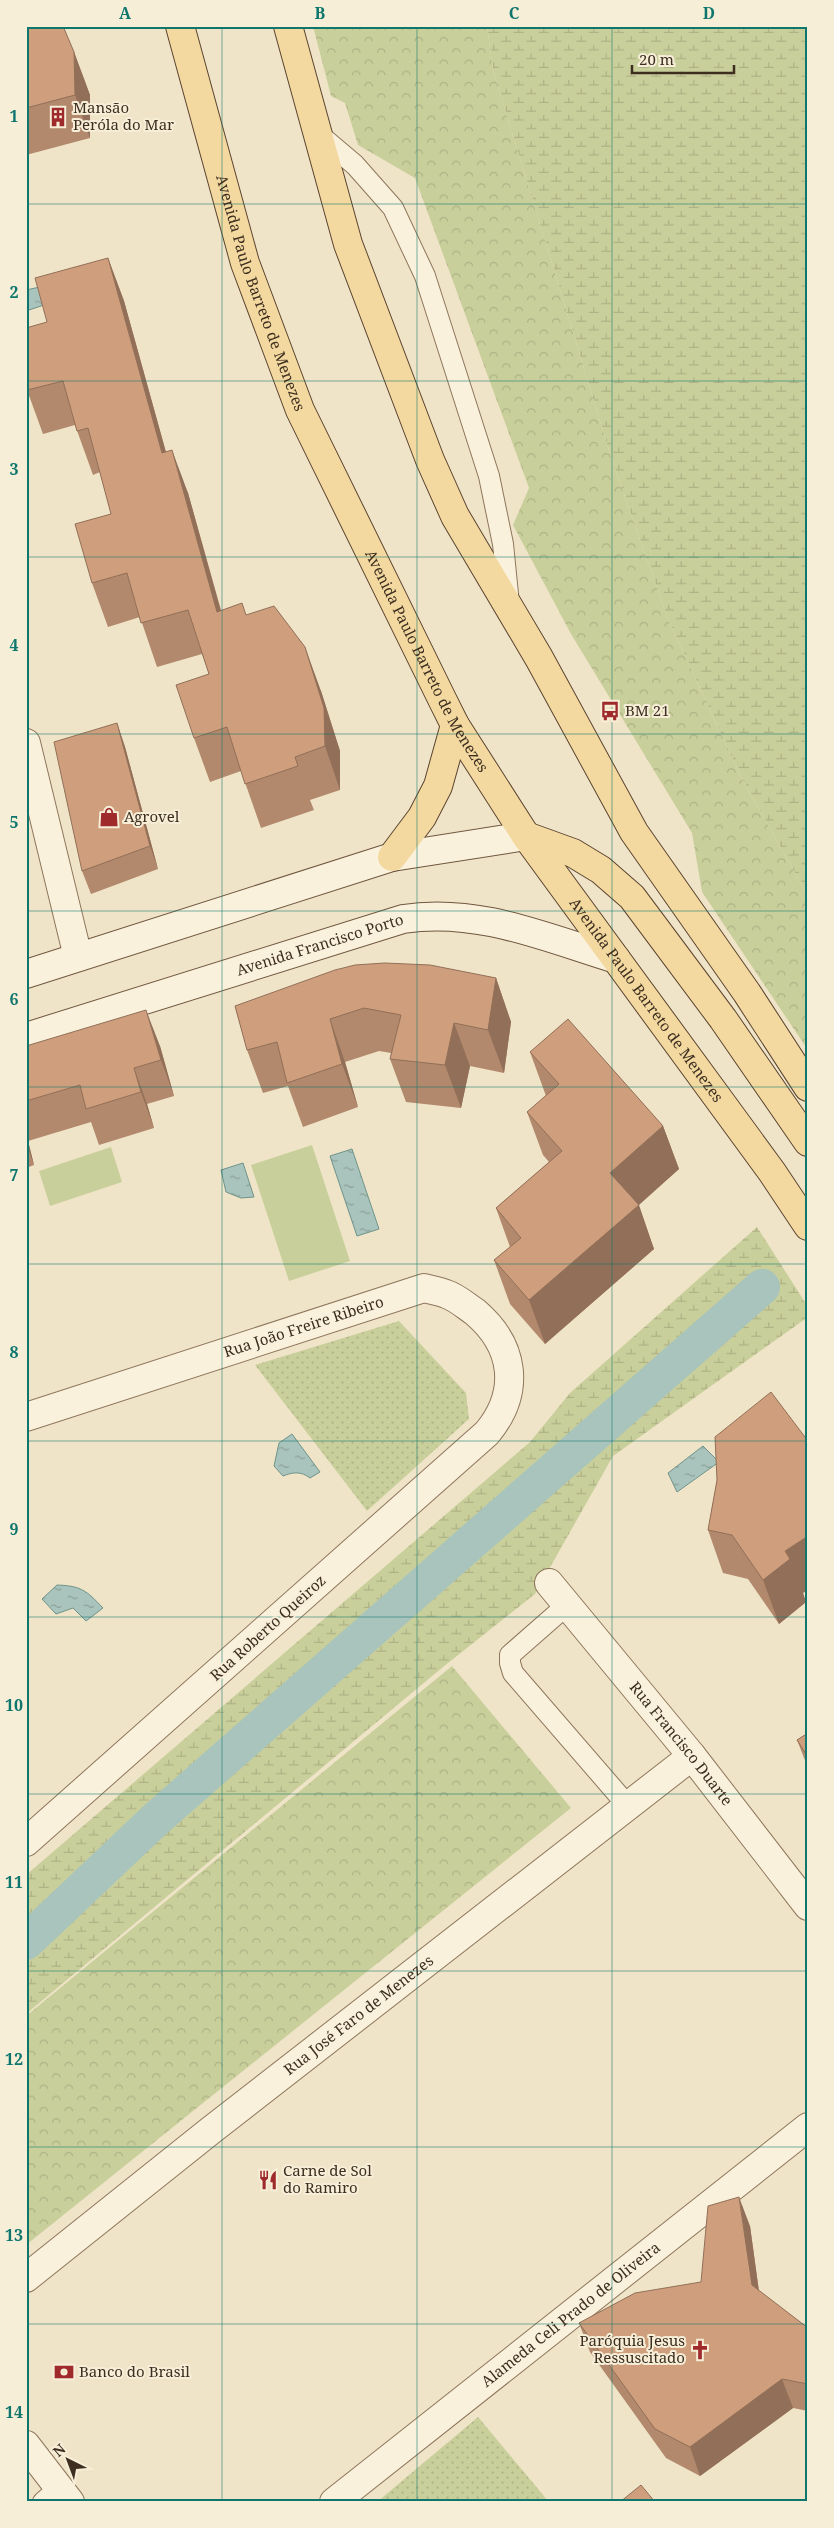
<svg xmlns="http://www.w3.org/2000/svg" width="834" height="2528" viewBox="0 0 834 2528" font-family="'Noto Serif',serif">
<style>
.grass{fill:url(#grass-dots)}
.wetland{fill:url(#wetland-marsh)}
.park{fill:url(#park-crowns)}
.pitch{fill:#c9cf9b}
.water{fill:url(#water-ripples);stroke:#6f938a}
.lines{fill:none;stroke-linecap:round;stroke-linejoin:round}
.canal{stroke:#a9c4bc;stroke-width:36}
.service-casing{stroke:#8d765c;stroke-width:22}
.minor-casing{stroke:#8d765c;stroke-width:30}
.tertiary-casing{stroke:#8d765c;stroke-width:30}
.secondary-casing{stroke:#6f573f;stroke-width:30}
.primary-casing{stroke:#5b4430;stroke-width:30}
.service{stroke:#faf1dc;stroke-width:20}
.minor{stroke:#faf1dc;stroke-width:28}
.tertiary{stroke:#faf1dc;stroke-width:28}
.secondary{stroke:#faf1dc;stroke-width:28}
.primary{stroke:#f3d9a0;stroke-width:28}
.wall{fill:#b2896c}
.shaded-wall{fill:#916f58}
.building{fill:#cf9f7d;stroke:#916f58}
.grid{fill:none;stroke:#0f766e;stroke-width:1;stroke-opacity:0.55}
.labels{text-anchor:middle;stroke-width:4;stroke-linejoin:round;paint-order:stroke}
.poi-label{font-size:15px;fill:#3d2e20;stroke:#f7eed8;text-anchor:start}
.street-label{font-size:15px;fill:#3d2e20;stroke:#f7eed8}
.neatline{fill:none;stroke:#0f766e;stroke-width:2}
.grid-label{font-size:16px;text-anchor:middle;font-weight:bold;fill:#0f766e}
</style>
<defs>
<pattern id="grass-dots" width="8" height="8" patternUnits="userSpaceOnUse" patternTransform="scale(1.25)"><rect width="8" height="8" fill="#c9cf9b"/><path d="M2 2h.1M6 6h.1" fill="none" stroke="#aeb285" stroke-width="1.8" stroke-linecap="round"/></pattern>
<pattern id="wetland-marsh" width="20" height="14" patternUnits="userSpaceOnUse" patternTransform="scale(1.25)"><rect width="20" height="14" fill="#c9cf9b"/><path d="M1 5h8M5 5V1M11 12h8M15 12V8" fill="none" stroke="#aeb285"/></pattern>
<pattern id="park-crowns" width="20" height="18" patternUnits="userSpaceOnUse" patternTransform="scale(1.25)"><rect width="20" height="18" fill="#c9cf9b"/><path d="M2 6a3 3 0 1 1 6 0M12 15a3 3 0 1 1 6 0" fill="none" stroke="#aeb285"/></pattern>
<pattern id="water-ripples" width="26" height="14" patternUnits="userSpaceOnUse" patternTransform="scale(1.25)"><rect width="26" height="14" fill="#a9c4bc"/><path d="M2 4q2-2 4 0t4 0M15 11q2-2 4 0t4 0" fill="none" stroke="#8ba098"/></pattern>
</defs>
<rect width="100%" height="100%" fill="#f0e4c8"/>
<g class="grass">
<polygon points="399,1321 466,1393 469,1419 367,1511 255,1365"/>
<polygon points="478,2417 549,2502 377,2502"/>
</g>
<g class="wetland">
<polygon points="487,26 808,26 808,896 740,775 668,619 611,457 493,70"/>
<polygon points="757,1227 808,1307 808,1317 613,1456 535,1594 443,1667 26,2014 26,1875 530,1442 570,1393"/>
</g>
<g class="park">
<polygon points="313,26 487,26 493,70 611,457 668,619 740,775 808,896 808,1050 702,892 692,833 571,634 513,525 529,488 415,178 358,145 345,103 331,96"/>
<polygon points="452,1666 571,1808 26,2245 26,2016"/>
</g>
<g class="pitch">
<polygon points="312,1145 350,1261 289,1281 251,1165"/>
<polygon points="111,1147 122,1182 50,1206 39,1171"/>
</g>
<g class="water">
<polygon points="63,282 59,300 26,311 26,290"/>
<polygon points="352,1149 379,1229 357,1236 330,1156"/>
<polygon points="243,1163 254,1197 241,1198 226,1192 221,1170"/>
<path d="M292,1434L320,1472L310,1478C301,1471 293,1472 283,1476L274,1466L279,1443Z"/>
<polygon points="703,1446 719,1462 677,1492 668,1473"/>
<path d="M57,1585C81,1586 86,1590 103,1608L86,1621L73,1608L56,1614L42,1599Z"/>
</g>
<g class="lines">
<polyline class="canal" points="26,1942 156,1819 762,1287"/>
<defs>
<g id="service">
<polyline points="316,132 355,165 393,208 425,276 489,476 503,544 509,604"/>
<polyline points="567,1605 510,1655 510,1663 513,1673 628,1806"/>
<polyline points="43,2502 59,2488"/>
</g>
<g id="minor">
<polyline points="26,743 78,957"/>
<path id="s1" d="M26,1417L424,1288C431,1290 439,1291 446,1294C456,1297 466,1306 475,1312C515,1346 521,1392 487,1433L26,1842"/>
<path id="s2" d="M549,1583L692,1756L808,1906"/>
<path id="s3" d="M26,2278L210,2131L692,1756"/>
<path id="s4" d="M334,2502L808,2127"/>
</g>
<polyline id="tertiary" points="26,2445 70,2502"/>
<g id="secondary">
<polyline points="26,974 392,857 526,836"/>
<path id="s5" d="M26,1037L403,919C477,907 547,938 616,959"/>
</g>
<g id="primary">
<path id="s6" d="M180,26L245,263L300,410L443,701L455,725L526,836L772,1172L808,1226"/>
<polyline points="288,26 348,244 430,460 455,516 539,658 634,832 747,993 808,1087"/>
<polyline points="526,836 573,853 601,870 632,897 723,1019 808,1142"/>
<polyline points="392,857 422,817 438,786 455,725"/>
</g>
</defs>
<use href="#service" class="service-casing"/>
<use href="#minor" class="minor-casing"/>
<use href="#tertiary" class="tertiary-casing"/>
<use href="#secondary" class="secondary-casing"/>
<use href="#primary" class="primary-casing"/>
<use href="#service" class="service"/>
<use href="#minor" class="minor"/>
<use href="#tertiary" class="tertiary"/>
<use href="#secondary" class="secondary"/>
<use href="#primary" class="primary"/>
</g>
<g class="wall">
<polygon points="26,26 74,52 90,95 90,138 26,155"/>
<polygon points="108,258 124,301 166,452 188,493 221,610 247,615 321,691 340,751 340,790 310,800 314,810 261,828 241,771 210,782 194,738 209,674 202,654 157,667 140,617 108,627 92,583 111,514 100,472 93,475 75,425 43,434 27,390"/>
<polygon points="117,723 125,747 158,869 91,894 82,871"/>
<polygon points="496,978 511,1022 504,1073 470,1066 461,1108 406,1102 390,1059 391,1053 379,1051 345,1062 358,1107 303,1127 288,1086 263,1093 247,1050 235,1006"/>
<polygon points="26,1046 160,1046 174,1096 147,1104 154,1128 99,1145 91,1122 28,1141 34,1165 26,1168"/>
<polygon points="530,1052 663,1126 679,1169 638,1205 654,1249 545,1344 510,1304 494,1260 510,1247 496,1208 549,1162 543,1155 527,1112 546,1096"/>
<polygon points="717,1480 803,1593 806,1602 779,1624 748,1579 723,1573 708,1530"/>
<polygon points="26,1500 29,1508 26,1509"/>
<polygon points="808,1733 808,1768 797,1740"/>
<polygon points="750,2226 759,2291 808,2328 808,2411 793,2408 700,2476 666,2458 590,2352 579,2323 701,2282"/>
</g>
<g class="shaded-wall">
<polygon points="74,52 90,95 90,138 75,95"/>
<polygon points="108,258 124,301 178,496 162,453"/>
<polygon points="172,450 188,493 233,655 217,612"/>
<polygon points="305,647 321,691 340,751 340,790 325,746"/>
<polygon points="117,723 125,747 158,869 150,846"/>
<polygon points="496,978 511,1022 504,1073 488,1030"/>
<polygon points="146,1010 160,1046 174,1096 161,1060"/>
<polygon points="330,1019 345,1062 358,1107 342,1064"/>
<polygon points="454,1023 470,1066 461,1108 445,1065"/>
<polygon points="134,1068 147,1104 154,1128 141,1092"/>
<polygon points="663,1126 679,1169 629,1214 639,1205 654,1249 545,1344 529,1300 610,1173"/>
<polygon points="26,1137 28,1141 34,1165 26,1143"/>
<polygon points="808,1536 808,1590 803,1593 806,1602 779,1624 763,1580 785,1551"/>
<polygon points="739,2197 750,2226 762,2314 752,2285"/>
<polygon points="782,2379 793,2408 700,2476 690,2447"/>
</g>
<g class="building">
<polygon points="26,26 63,26 74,52 75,95 26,108"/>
<polygon points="108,258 162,453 172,450 217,612 242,603 246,615 274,606 305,647 324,708 325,746 295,757 298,766 245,784 227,727 194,738 176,685 209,674 188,610 141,623 127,573 92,583 75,524 111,514 88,428 77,431 63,381 27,390 26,386 26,328 47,322 35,278"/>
<polygon points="117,723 150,846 82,871 54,742"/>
<polygon points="385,963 430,965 496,978 488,1030 454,1023 445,1065 390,1059 401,1015 364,1008 330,1019 342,1064 287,1083 277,1042 247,1050 235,1006 335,970 355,965"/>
<polygon points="146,1010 161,1060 134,1068 141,1092 86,1109 80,1085 26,1101 26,1046"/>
<polygon points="568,1019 663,1126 610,1173 639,1205 529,1300 494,1260 521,1238 496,1208 562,1151 527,1112 559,1084 530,1052"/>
<polygon points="771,1392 808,1441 808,1536 785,1551 790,1559 763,1580 732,1535 708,1530 717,1480 715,1437"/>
<polygon points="808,1733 808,1757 797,1740"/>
<polygon points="739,2197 752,2285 808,2328 808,2384 782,2379 690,2447 655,2429 579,2323 635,2293 701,2282 708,2206"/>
<polygon points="641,2485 655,2502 620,2502"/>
</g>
<path class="grid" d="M222,26V2502M417,26V2502M612,26V2502M26,204H808M26,381H808M26,557H808M26,734H808M26,911H808M26,1087H808M26,1264H808M26,1441H808M26,1617H808M26,1794H808M26,1971H808M26,2147H808M26,2324H808"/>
<defs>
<symbol id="building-bare" viewBox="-9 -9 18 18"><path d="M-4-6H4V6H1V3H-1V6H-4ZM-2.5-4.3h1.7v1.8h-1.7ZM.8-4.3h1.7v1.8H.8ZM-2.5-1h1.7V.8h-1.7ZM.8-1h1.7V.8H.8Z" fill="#9e2a2b" stroke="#f7eed8" stroke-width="2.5" paint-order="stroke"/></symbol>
<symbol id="bus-bare" viewBox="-9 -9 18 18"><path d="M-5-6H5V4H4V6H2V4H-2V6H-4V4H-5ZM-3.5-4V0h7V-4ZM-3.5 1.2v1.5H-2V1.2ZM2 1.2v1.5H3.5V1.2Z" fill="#9e2a2b" stroke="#f7eed8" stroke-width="2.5" paint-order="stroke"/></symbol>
<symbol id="shop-bare" viewBox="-9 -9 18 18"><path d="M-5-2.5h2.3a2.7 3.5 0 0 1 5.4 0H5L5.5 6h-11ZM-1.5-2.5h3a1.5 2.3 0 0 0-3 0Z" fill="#9e2a2b" stroke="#f7eed8" stroke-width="2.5" paint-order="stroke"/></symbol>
<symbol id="restaurant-bare" viewBox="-9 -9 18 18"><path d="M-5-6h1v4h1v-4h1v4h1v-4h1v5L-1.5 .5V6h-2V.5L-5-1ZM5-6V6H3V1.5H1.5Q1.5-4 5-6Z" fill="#9e2a2b" stroke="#f7eed8" stroke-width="2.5" paint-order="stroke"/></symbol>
<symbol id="church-bare" viewBox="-9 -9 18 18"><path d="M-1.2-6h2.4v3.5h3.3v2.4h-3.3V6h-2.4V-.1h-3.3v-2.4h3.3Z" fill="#9e2a2b" stroke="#f7eed8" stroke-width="2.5" paint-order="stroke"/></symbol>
<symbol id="bank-bare" viewBox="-9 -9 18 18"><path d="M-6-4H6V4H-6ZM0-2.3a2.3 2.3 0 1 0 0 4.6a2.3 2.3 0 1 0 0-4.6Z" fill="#9e2a2b" stroke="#f7eed8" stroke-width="2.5" paint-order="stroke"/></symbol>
</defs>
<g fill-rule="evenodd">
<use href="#building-bare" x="44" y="103" width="28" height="28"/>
<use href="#bus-bare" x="596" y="697" width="28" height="28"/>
<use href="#shop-bare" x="95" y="803" width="28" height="28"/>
<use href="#restaurant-bare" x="254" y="2166" width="28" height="28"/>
<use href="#church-bare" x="686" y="2336" width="28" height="28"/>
<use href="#bank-bare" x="50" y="2358" width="28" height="28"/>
</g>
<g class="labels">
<g class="poi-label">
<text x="73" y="113">Mansão<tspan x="73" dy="17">Peróla do Mar</tspan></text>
<text x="625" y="716">BM 21</text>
<text x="124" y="822">Agrovel</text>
<text x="283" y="2176">Carne de Sol<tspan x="283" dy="17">do Ramiro</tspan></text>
<text x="685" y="2346" text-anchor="end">Paróquia Jesus<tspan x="685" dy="17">Ressuscitado</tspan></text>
<text x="79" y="2377">Banco do Brasil</text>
</g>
<g class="street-label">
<text dy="5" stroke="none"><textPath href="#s6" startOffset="279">Avenida Paulo Barreto de Menezes</textPath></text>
<text dy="5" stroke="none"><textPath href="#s6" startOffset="684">Avenida Paulo Barreto de Menezes</textPath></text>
<text dy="5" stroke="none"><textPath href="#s5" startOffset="308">Avenida Francisco Porto</textPath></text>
<text dy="5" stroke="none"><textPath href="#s6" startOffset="1089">Avenida Paulo Barreto de Menezes</textPath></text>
<text dy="5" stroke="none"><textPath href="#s1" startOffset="292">Rua João Freire Ribeiro</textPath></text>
<text transform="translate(268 1628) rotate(-42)" y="5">Rua Roberto Queiroz</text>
<text dy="5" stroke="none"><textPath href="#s2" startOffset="208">Rua Francisco Duarte</textPath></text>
<text dy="5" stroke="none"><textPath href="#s3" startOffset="424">Rua José Faro de Menezes</textPath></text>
<text dy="5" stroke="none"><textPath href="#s4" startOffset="302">Alameda Celi Prado de Oliveira</textPath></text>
</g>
</g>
<rect width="834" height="2528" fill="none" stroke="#f7eed8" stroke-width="55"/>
<g transform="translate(68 2460) rotate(318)" stroke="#f7eed8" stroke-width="4" paint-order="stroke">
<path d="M0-4L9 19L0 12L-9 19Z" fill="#3d2e20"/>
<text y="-8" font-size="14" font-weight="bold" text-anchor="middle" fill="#3d2e20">N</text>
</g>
<path d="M632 65v8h102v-8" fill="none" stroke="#3d2e20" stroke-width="2.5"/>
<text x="639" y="65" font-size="15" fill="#3d2e20" stroke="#f7eed8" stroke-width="4" paint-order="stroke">20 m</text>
<rect x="28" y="28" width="778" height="2472" class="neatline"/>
<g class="grid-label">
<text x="125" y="19">A</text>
<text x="320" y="19">B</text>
<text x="514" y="19">C</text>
<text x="709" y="19">D</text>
<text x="14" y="122">1</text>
<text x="14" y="298">2</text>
<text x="14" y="475">3</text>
<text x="14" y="651">4</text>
<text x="14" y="828">5</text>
<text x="14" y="1005">6</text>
<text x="14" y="1181">7</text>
<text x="14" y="1358">8</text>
<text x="14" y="1535">9</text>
<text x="14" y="1711">10</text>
<text x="14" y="1888">11</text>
<text x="14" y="2065">12</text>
<text x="14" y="2241">13</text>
<text x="14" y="2418">14</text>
</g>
</svg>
